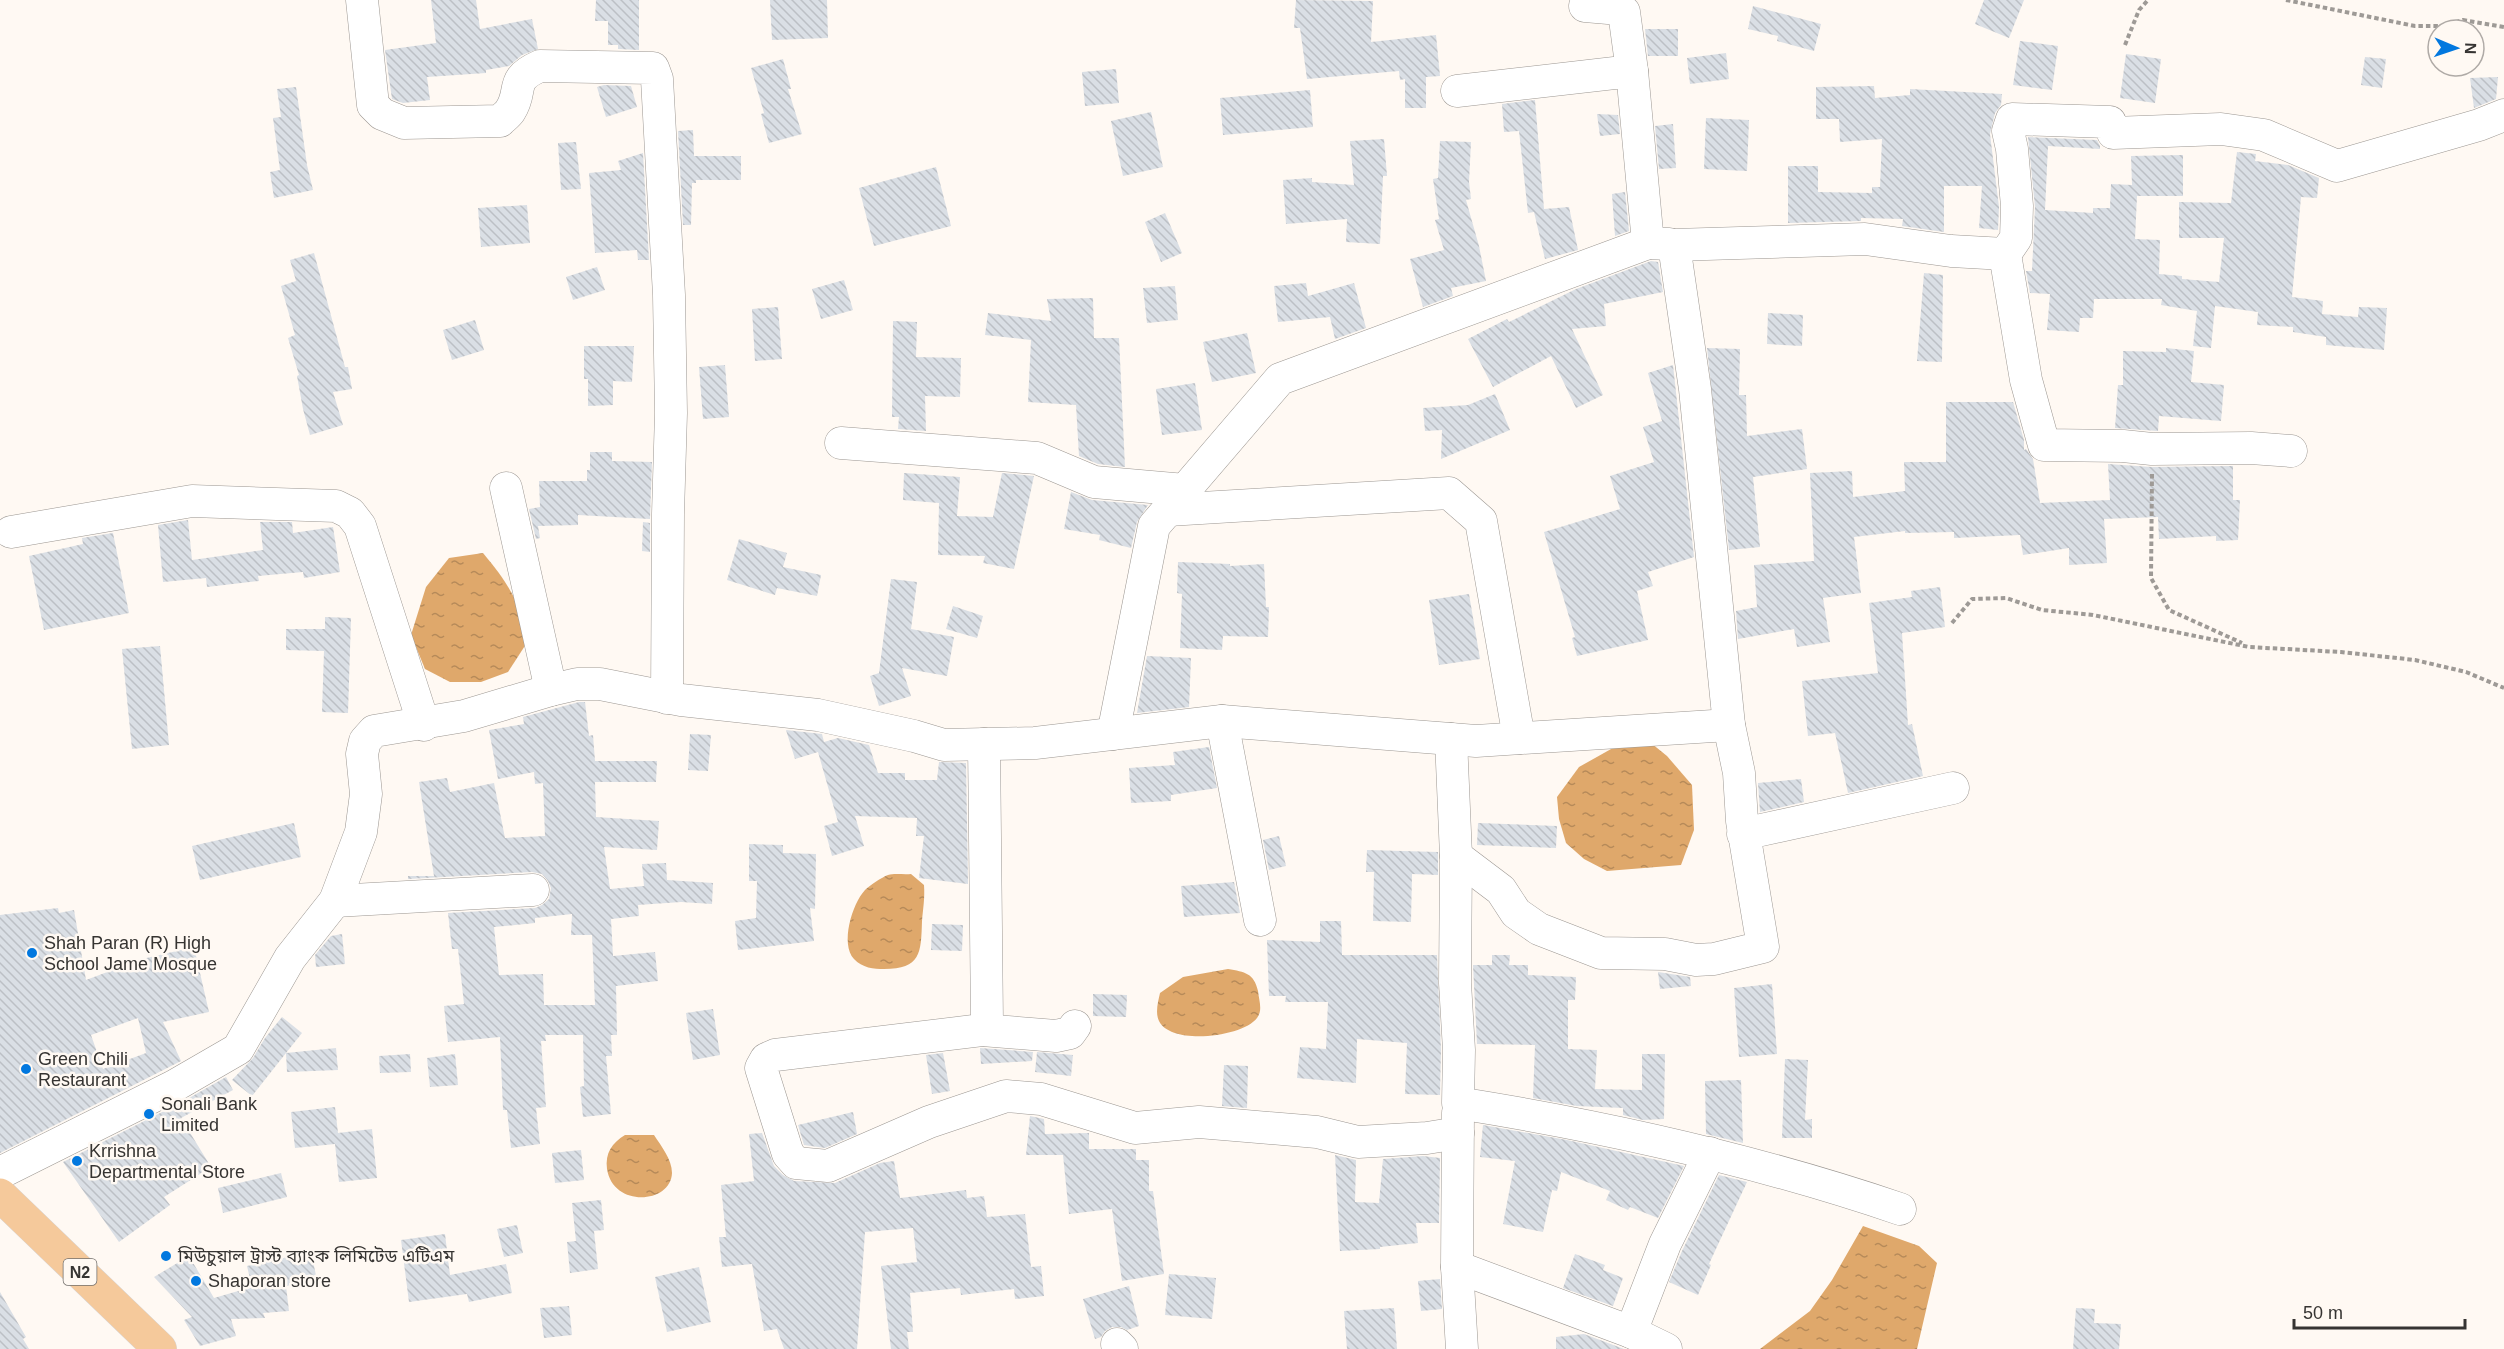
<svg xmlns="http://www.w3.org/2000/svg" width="2504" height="1349" viewBox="0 0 2504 1349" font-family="Helvetica,'Noto Sans Bengali',sans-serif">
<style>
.water{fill:url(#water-ripples)}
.building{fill:url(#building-back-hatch);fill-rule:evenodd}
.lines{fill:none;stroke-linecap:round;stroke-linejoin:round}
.minor-casing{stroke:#9c9792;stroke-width:33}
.highway-casing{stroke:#d7d6d6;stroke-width:34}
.path{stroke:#9e9a96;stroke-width:4;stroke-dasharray:4.5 3;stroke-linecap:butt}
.minor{stroke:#fff;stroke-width:32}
.highway{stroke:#f5c99b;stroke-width:33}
.poi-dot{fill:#0278df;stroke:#fff9f3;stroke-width:2}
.labels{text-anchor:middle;stroke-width:5;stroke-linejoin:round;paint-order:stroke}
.shield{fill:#fff9f3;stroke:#726f6c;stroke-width:1.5}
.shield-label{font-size:16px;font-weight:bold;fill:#363432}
.poi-label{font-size:18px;fill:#363432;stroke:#fff9f3;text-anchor:start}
</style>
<defs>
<pattern id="water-ripples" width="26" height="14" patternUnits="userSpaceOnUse" patternTransform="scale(1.5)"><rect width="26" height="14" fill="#dfa86b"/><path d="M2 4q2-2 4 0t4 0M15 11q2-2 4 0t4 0" fill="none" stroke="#b68a59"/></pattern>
<pattern id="building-back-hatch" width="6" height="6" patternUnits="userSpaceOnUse" patternTransform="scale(1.5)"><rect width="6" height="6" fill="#dadfe5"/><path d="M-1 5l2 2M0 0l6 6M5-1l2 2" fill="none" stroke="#bcc0c5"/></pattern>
</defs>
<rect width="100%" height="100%" fill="#fff9f3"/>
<g class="water">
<path d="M483,553C508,583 518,600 530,638L508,672L481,682H450L425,669L411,635L426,587L449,558Z"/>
<polygon points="1646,739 1667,756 1692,785 1694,830 1681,865 1607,871 1584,859 1566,843 1559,819 1557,797 1579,767 1620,744"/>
<path d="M911,874L924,885C925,898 923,909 922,921C921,953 921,969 884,969C874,969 862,968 854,959C840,944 852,904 865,890C869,886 882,877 888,875C895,873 904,875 911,874Z"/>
<path d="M1228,969C1245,972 1254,973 1258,991C1259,1001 1263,1010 1257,1018C1243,1037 1171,1046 1159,1021C1155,1013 1158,1002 1160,993L1183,977Z"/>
<path d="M625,1135H654C661,1146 672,1159 672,1173C671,1204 613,1208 607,1169C605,1153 612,1143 625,1135Z"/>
<polygon points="1863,1226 1919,1246 1937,1263 1917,1349 1760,1349 1810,1311 1832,1280"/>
</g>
<g class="building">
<polygon points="431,0 476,0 480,29 532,19 538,49 522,55 509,66 486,70 486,73 427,77 430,100 403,103 392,99 385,50 436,43"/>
<polygon points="596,0 639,0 639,50 618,49 618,45 608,45 608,21 595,21"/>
<polygon points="770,0 827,0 828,38 772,40"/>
<polygon points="1296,0 1373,1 1371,42 1436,35 1440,76 1426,77 1426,108 1405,108 1405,79 1400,80 1399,71 1307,79 1300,28 1294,28"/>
<polygon points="1984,0 2024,0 2009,38 1975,24"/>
<polygon points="1753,6 1821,24 1814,51 1777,41 1778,36 1748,29"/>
<polygon points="1645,29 1678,29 1678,56 1648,56"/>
<polygon points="2020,41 2058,46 2052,90 2013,85"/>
<polygon points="1726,53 1729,79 1690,84 1687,58"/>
<polygon points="2126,54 2161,59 2155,103 2120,98"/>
<polygon points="2365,57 2386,59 2382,88 2361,85"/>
<polygon points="783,59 791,89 788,89 802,134 769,143 761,114 764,113 751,68"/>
<polygon points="1116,69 1119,103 1085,106 1082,72"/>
<polygon points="2498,77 2496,99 2474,108 2470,78"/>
<polygon points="604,85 631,86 637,107 606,117 597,87"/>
<polygon points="1874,86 1875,98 1910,95 1910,89 2002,94 2001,105 1995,113 1990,134 1999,207 1998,230 1979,228 1982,186 1944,186 1944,232 1902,226 1903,219 1861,218 1861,221 1788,223 1788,166 1818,166 1818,192 1872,193 1872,187 1880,187 1882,139 1840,142 1839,119 1816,119 1816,87"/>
<polygon points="296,87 307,165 313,190 274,198 270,172 280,170 273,118 281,117 277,89"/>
<polygon points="1310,90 1313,127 1223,135 1220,98"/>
<polygon points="1535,100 1544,209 1569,207 1578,250 1545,259 1534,212 1528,213 1519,131 1504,132 1502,104"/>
<polygon points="1151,112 1163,167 1123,176 1111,121"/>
<polygon points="1597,114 1618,115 1620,134 1600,136"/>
<polygon points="1706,118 1749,120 1747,171 1704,169"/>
<polygon points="1673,124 1676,168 1659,169 1655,126"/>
<polygon points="693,130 694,156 741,156 741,180 696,180 696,183 692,183 691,225 683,225 678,131"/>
<polygon points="2028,137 2097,140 2100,146 2100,149 2048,146 2045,210 2093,213 2093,208 2110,208 2111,184 2132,185 2131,156 2183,155 2183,196 2137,196 2135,239 2160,240 2159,274 2182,276 2182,279 2219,282 2224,238 2179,238 2179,202 2231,203 2237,152 2256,154 2255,161 2288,165 2319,178 2317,198 2301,197 2292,297 2323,301 2322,314 2358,317 2359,307 2387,308 2384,350 2326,345 2326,337 2293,332 2293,327 2257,325 2258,312 2215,306 2211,348 2193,346 2197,311 2161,305 2162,299 2094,299 2093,318 2080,318 2079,332 2047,330 2050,294 2030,293 2026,271 2032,271 2035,207"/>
<polygon points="1384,139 1387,176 1383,176 1380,244 1346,242 1347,219 1286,224 1283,180 1312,178 1312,182 1354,185 1350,141"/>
<polygon points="1440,141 1471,142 1469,182 1471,199 1466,200 1479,246 1486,281 1451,288 1453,296 1423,307 1410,259 1444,250 1435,220 1439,219 1433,179 1438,178"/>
<polygon points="576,142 581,189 561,190 558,143"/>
<polygon points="643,153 649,260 638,260 637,250 595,253 589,173 621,170 618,161"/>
<polygon points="936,167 951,226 874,246 859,188"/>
<polygon points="1625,192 1629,231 1615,236 1612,194"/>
<polygon points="527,205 530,243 481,247 478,208"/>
<polygon points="1165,213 1182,253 1161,262 1145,222"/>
<polygon points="314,253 345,367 348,367 352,389 333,392 343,425 310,435 303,409 297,376 299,375 288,338 295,335 281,286 296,281 290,260"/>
<polygon points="1651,261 1658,262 1663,292 1604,304 1606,326 1572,329 1603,395 1576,408 1551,356 1493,387 1468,339 1507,319 1509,322 1576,289"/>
<polygon points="597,267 605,290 573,300 566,277"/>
<polygon points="1924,273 1943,275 1942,362 1917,361"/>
<polygon points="844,280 853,310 821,319 812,289"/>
<polygon points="1306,283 1308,296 1354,283 1366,328 1335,339 1330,317 1278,322 1274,286"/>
<polygon points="1175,286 1178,320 1147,323 1143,288"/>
<polygon points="1093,298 1094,338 1119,338 1125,467 1098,464 1079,456 1076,405 1028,402 1031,340 985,335 988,313 1051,321 1047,299"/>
<polygon points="778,307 782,359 755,361 752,309"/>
<polygon points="1768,313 1803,315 1802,346 1767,344"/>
<polygon points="475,320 484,350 452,360 443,330"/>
<polygon points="893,321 917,322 916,357 961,358 960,397 925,396 926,431 898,429 899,417 892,417"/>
<polygon points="1247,333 1256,373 1212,382 1203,342"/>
<polygon points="584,346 634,346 632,382 613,381 613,405 588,406 588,379 584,379"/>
<polygon points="1707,348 1740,349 1739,395 1746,395 1747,436 1802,429 1807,469 1753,477 1760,547 1729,550"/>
<polygon points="2166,348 2194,351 2191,382 2224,385 2221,421 2159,416 2158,431 2115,428 2118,385 2123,385 2123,351 2166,352"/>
<polygon points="725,365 729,417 703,419 699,367"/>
<polygon points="1673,365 1694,557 1648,572 1653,586 1637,591 1648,640 1577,656 1572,638 1575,637 1544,532 1620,509 1610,476 1654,462 1643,427 1662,421 1648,373"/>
<polygon points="1195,383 1202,430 1162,435 1156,389"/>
<polygon points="1495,394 1510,430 1441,459 1442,430 1425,431 1423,408 1468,405"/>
<polygon points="1946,402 2013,402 2024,440 2024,450 2026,449 2033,459 2040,503 2110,500 2108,464 2152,467 2233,466 2233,500 2240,500 2238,540 2216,541 2216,536 2159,539 2158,517 2104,519 2107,563 2069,565 2069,548 2023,555 2020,535 1954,538 1954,532 1905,533 1905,531 1854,537 1861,593 1823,598 1830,642 1797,647 1794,629 1738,639 1736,611 1757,607 1754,565 1814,561 1810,473 1852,471 1853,497 1905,491 1904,462 1946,462"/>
<polygon points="590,452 612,452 612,461 652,462 650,519 578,515 578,525 538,526 540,538 536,539 529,509 540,507 539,481 587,481 587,470 590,470"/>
<polygon points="904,473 960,477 957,516 993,517 1002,473 1034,476 1014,569 983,563 985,556 938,555 939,503 903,500"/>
<polygon points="1071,492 1092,500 1148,505 1137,522 1131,548 1099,540 1100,535 1064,529"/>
<polygon points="188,520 192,560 263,550 260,522 292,522 293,533 333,527 340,572 304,578 303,572 258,576 259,581 207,587 206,578 163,582 158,525"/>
<polygon points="643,522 650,523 650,552 642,551"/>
<polygon points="113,533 129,613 44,630 29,556 83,544 82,538"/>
<polygon points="739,539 787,553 783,567 821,575 817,596 777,588 775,595 727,580"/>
<polygon points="1178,562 1230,564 1230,566 1264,564 1266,607 1269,607 1268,637 1223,636 1222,650 1180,648 1182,594 1177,593"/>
<polygon points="891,579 917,582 911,629 954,637 947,676 902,668 911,696 879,706 870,676 879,673"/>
<polygon points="1940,587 1945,627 1902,633 1908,725 1912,724 1923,776 1848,793 1835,733 1808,736 1802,681 1878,673 1869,603 1912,597 1911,591"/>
<polygon points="1469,594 1480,659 1439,665 1429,600"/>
<polygon points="953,606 983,616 977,638 946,629"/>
<polygon points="325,617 351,618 348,713 322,712 324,651 286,650 286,629 325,629"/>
<polygon points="160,646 169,745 132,749 122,649"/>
<polygon points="1147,656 1191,658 1189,707 1137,713"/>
<path d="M579,702H585L589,736L593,735L595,761H657L656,782H595L596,817L659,821L657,850L604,847L610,889L644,886L642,864L666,863L667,880L713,883L712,904L681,902L638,905L639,916L611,919L613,956L655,952L658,981L616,986L617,1035H611L612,1056H606L611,1114L583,1117L580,1087L584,1086L583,1035H545L546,1041H541L546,1107L536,1108L540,1144L511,1148L507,1110H503L500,1037L448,1042L444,1006L464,1004L458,949H452L448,913L535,908L542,905L549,899L551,888L548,881L542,874L532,872L408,879V876H434L419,782L447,778L450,792L494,783L505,838L545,836L543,783L535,784L534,772L498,779L489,730L524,724L523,717ZM572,914L571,935H592L595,1005H544L543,974L499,975L494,927L535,923V918Z"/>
<polygon points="786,730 822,734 824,742 838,738 869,745 878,773 905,773 905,780 937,780 939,762 966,763 968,884 919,878 924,836 916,836 917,818 855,816 864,846 832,856 824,826 838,822 818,752 795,759"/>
<polygon points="690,734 711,735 708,771 688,770"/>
<polygon points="1209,747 1217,788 1171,795 1171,801 1131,803 1129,768 1175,765 1173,752"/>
<polygon points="1801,779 1804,802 1760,812 1758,783"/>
<polygon points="294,823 301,857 200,880 192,846"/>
<polygon points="1478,823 1557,826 1556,848 1477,845"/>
<polygon points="1279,836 1286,866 1269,870 1263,840"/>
<polygon points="749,844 783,845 783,853 816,854 815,909 810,908 814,941 738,950 735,921 756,918 757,881 749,881"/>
<polygon points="1367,850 1438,852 1438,875 1412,874 1411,922 1373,921 1374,872 1366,872"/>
<polygon points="1234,882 1240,913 1184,917 1181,886"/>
<path d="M58,908L59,913L74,910L86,980L126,965L125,963L194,947L209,1012L163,1022L181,1061L0,1153V915ZM138,1018L146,1053L103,1069L91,1035Z"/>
<polygon points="1320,921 1341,921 1342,955 1437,955 1441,1050 1440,1095 1405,1094 1407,1043 1357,1039 1356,1083 1297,1078 1300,1047 1326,1049 1328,1002 1285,1002 1286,996 1269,996 1267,940 1320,942"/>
<polygon points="932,924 963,925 962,951 931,950"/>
<polygon points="342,934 345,964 316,967 315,955 331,936"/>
<polygon points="1492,955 1510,955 1509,965 1528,965 1528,975 1576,977 1575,1000 1568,1000 1568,1049 1597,1050 1595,1089 1642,1090 1642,1054 1665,1054 1664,1119 1643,1120 1623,1115 1623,1108 1577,1106 1533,1098 1535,1045 1477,1044 1473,965 1492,965"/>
<polygon points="1658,972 1690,977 1691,986 1660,989"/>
<polygon points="1772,984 1777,1054 1739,1057 1734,988"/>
<polygon points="1093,994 1127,995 1126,1017 1093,1016"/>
<polygon points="713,1009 720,1055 693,1060 686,1013"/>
<polygon points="282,1017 302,1033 286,1053 336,1048 338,1070 287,1072 286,1053 252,1096 232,1080 253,1058 265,1038"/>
<polygon points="980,1048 1033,1052 1032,1061 981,1064"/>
<polygon points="1037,1052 1073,1055 1071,1076 1035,1072"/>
<polygon points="943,1053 950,1091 932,1094 926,1055"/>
<polygon points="410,1054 411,1072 380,1073 379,1056"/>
<polygon points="455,1054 458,1085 430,1087 427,1058"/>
<polygon points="1785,1059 1808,1060 1805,1120 1812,1119 1812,1138 1782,1138"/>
<polygon points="1224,1065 1248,1066 1247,1108 1222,1106"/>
<polygon points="226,1077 233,1090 181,1118 211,1167 164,1197 170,1205 119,1242 63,1162 182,1102"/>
<polygon points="1741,1080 1743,1143 1706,1134 1705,1081"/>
<polygon points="335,1107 338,1133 372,1129 377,1178 339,1182 335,1144 295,1148 291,1112"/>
<polygon points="853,1112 857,1134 825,1148 804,1145 798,1125"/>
<polygon points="1030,1116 1044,1119 1045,1134 1089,1133 1089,1149 1136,1149 1136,1160 1149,1160 1149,1191 1153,1191 1164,1274 1122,1281 1112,1209 1069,1214 1063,1155 1026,1155"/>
<polygon points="1483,1125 1567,1140 1684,1166 1658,1218 1630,1207 1628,1210 1606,1200 1610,1191 1561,1172 1557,1191 1552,1190 1543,1232 1503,1224 1515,1161 1480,1157"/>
<polygon points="762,1133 774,1166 783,1175 794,1181 835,1183 880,1163 894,1161 900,1198 966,1190 967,1198 984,1196 987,1217 1025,1214 1031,1267 1041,1266 1044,1296 1015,1299 1014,1289 961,1295 960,1288 910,1293 913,1332 907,1332 909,1349 891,1349 881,1266 917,1262 913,1228 865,1232 857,1349 784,1349 777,1329 764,1331 752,1264 722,1267 719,1237 726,1237 721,1185 754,1181 749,1134"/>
<polygon points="581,1150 584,1180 555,1183 552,1153"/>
<polygon points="1335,1155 1356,1160 1355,1202 1379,1203 1383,1159 1423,1156 1440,1158 1439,1223 1416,1223 1418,1243 1380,1247 1380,1249 1340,1251"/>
<polygon points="281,1173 287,1197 223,1213 218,1188"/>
<polygon points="1719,1175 1747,1182 1709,1264 1711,1265 1698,1295 1669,1282 1682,1251"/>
<polygon points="601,1200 604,1230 594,1231 598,1269 570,1273 567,1242 576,1241 572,1203"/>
<polygon points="517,1225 523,1253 504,1257 497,1229"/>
<polygon points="445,1234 450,1275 506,1264 512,1293 469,1302 467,1294 409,1302 401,1240"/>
<polygon points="311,1252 317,1280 286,1286 289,1311 263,1313 265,1318 231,1319 236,1336 200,1346 184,1320 192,1317 154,1277 189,1256 214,1298 252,1287 247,1266"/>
<polygon points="1575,1254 1605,1265 1603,1270 1623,1278 1613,1306 1563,1288"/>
<polygon points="699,1267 711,1322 667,1332 655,1277"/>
<polygon points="1169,1274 1216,1278 1212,1319 1165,1315"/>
<polygon points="1440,1279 1442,1309 1421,1311 1418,1281"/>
<polygon points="1129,1286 1139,1326 1127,1330 1121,1327 1112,1327 1105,1331 1101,1337 1095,1339 1083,1299"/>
<polygon points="0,1292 26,1337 23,1339 29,1349 0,1349"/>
<polygon points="569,1306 572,1335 544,1338 540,1308"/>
<polygon points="1394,1308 1397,1349 1347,1349 1344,1311"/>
<polygon points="2076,1308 2095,1309 2094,1323 2121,1324 2119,1349 2073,1349"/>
<polygon points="1584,1334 1624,1349 1625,1349 1556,1349 1556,1337"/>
</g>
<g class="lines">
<defs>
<g id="minor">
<path d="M362,0L373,105L382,114L404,123L500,121C503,118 508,114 510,111C524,90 508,80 540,66L653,68L657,79L669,295L671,413L668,514L667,698"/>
<polyline points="1585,6 1620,9 1624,12 1632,71"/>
<polyline points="1457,91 1632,71 1648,243 1669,244"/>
<polyline points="2005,254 2026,380 2044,445 2123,446 2152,449 2251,448 2291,451"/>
<polyline points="841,443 1037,458 1094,482 1185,490"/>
<polyline points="506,488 551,690"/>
<polyline points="1168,510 1449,493 1481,521 1519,738"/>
<polyline points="11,532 192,501 336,506 350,513 360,526 424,725"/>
<polyline points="1222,721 1260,920"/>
<polyline points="1113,734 1154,526 1280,379 1648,243"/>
<path d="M1451,739L1456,856L1455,983L1459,1050L1458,1103C1608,1127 1756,1160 1900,1209"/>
<polyline points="984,744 987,1023 982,1030 775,1055 766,1059 761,1068 788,1154 796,1163 828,1166 929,1122 1006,1096 1041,1099 1135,1128 1199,1122 1317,1132 1358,1142 1427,1138 1458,1133"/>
<polyline points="1743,834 1953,788"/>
<polyline points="1456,856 1501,890 1516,913 1539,929 1601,953 1665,954 1696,960 1714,959 1763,947 1742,821 1739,773 1729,725 1695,389 1674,245 1865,239 1951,251 2005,254 2016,238 2017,206 2012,149 2008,131 2012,119 2110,122 2113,133 2221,129 2264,135 2337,166 2479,125 2504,115"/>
<polyline points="335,901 533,890"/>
<polyline points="982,1030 1056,1036 1070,1033 1075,1026"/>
<polyline points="1458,1113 1457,1267 1462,1349"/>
<polyline points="0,1173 174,1086 238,1049 290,958 335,901 361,832 366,794 362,754 365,741 374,731 464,716 551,690 577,684 600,684 681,700 818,715 914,736 944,745 1035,743 1222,721 1476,741 1729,725"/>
<polyline points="1457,1267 1631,1332 1666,1349"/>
<polyline points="1631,1332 1665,1244 1710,1153"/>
<polyline points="1117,1344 1122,1349"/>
</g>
<polyline id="highway" points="0,1195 160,1349"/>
</defs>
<use href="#minor" class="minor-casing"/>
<use href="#highway" class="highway-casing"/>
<g class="path">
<polyline points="2286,0 2415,26 2443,26 2463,20 2504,27"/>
<polyline points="2125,45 2139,10 2148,0"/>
<polyline points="2152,474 2151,578 2169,610 2242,643"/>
<polyline points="1952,623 1972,599 2006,598 2042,610 2093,615 2249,647 2341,652 2415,660 2466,672 2504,688"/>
</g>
<use href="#minor" class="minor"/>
<use href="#highway" class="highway"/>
</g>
<g class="poi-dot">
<circle cx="32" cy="953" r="6"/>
<circle cx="26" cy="1069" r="6"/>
<circle cx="149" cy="1114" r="6"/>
<circle cx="77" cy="1161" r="6"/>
<circle cx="166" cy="1256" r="6"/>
<circle cx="196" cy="1281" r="6"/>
</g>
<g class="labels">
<rect class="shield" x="63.5" y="1259" width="33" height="26" rx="4.5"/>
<g class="shield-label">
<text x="80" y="1278">N2</text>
</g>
<g class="poi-label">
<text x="44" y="949">Shah Paran (R) High<tspan x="44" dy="21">School Jame Mosque</tspan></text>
<text x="38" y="1065">Green Chili<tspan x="38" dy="21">Restaurant</tspan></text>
<text x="161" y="1110">Sonali Bank<tspan x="161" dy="21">Limited</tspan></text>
<text x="89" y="1157">Krrishna<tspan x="89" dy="21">Departmental Store</tspan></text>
<text x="178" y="1262">মিউচুয়াল ট্রাস্ট ব্যাংক লিমিটেড এটিএম</text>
<text x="208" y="1287">Shaporan store</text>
</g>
</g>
<g transform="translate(2456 48) rotate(92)"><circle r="28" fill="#fff9f3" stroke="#afaaa6" stroke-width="1.5"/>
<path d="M0-4.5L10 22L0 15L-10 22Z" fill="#0278df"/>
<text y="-9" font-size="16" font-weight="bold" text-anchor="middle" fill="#363432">N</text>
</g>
<path d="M2294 1319v9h171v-9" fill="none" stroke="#363432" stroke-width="3"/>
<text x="2303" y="1319" font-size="18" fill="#363432" stroke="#fff9f3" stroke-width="4.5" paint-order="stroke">50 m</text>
</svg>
